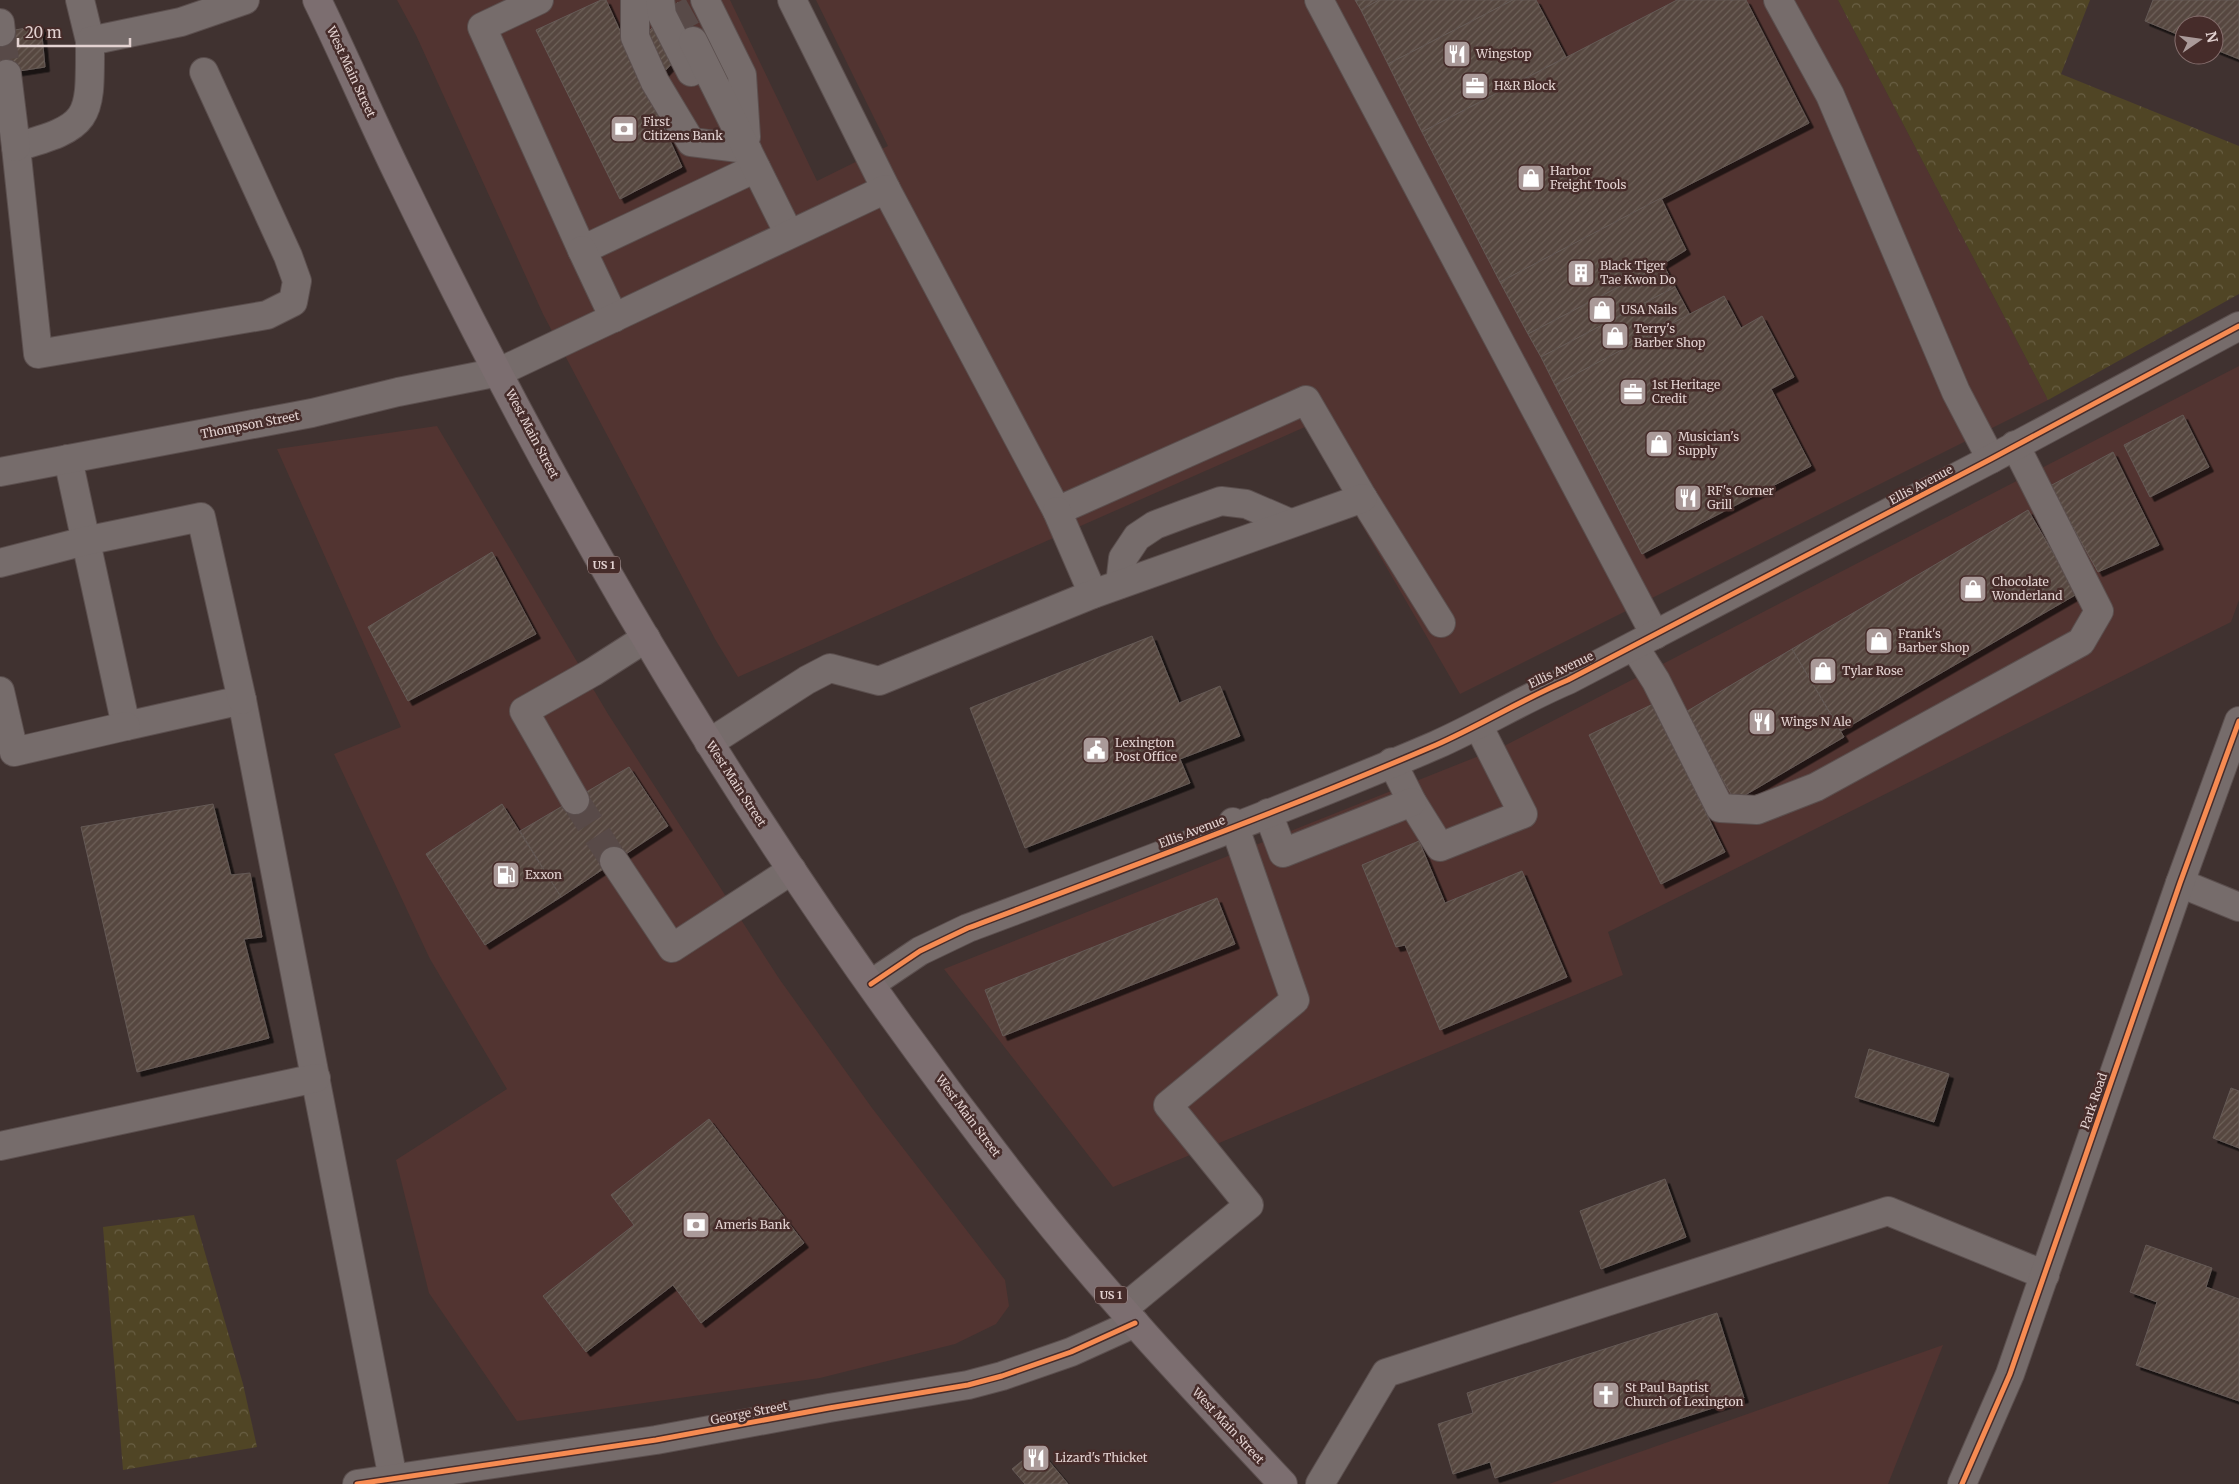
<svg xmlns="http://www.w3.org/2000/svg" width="2239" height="1484" viewBox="0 0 2239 1484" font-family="Merriweather,serif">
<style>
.built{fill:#523431}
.forest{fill:url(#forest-crowns)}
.building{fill:url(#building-hatch);stroke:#655a56;filter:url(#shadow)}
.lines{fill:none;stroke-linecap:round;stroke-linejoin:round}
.minor-tunnel{stroke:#584a48;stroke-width:28;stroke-dasharray:28 14;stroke-linecap:butt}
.minor-casing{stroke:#5b4f4e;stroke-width:30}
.major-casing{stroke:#5b4f4e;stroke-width:30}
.minor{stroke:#766c6b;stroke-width:28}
.major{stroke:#7c6e70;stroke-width:28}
.cycleway-casing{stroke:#462c2a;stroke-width:8}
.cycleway{stroke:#f68b52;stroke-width:5}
.labels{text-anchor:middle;stroke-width:5;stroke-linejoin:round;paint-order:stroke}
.shield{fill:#462c2a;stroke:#b4a09f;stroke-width:1}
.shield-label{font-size:11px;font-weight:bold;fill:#e3d2d1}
.poi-label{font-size:12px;fill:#e3d2d1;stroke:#462c2a;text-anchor:start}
.street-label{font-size:12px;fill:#e3d2d1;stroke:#462c2a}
</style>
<defs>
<pattern id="forest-crowns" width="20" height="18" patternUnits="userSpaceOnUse" patternTransform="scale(1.25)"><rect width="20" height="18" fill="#504525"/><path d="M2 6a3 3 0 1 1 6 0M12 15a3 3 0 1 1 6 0" fill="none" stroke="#695f44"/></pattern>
<pattern id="building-hatch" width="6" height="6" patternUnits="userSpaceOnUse" patternTransform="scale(1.25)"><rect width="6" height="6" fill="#56473f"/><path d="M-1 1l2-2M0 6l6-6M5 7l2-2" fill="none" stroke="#6e615a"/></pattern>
<filter id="shadow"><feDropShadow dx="4.5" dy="4.5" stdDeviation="0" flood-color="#0009"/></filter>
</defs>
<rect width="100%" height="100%" fill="#403230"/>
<g class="built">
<polygon points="397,0 730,0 817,181 888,146 816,0 1838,0 2048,400 1460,694 1305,427 738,677 715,639 543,314 416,35"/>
<polygon points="2239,366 2239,600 2231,622 1608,932 1623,975 1113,1187 944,969 1504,746"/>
<polygon points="437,426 608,714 780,980 872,1108 1005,1280 1009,1306 996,1324 955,1344 820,1378 517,1421 429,1293 396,1160 507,1089 430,959 334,754 401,727 277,449"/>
<polygon points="1943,1345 1888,1484 1549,1484"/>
</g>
<g class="forest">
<polygon points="1838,0 2090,0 2061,74 2239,146 2239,294 2048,400"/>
<polygon points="194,1215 243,1384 257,1447 123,1470 103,1227"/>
</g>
<g class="building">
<polygon points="601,0 606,0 682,167 620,199 536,30"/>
<polygon points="1355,0 1379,0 1361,10"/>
<polygon points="1379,0 1513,0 1388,64 1361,10"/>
<polygon points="1513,0 1536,0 1566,57 1422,132 1388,64"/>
<polygon points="1677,0 1746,0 1809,123 1500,282 1422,132"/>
<polygon points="2153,0 2239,0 2239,59 2214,49 2214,25 2184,25 2184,37 2145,21"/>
<polygon points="678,2 696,37 655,82 635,37 650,30"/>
<polygon points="41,25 45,67 0,74 0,33"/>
<polygon points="1661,198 1686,250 1663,264 1528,334 1500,282"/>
<polygon points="1663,264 1675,287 1541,357 1528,334"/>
<polygon points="1675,287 1690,315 1555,385 1541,357"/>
<polygon points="1724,296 1741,328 1762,316 1794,377 1771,389 1811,466 1642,554 1555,385"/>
<polygon points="2183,415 2209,467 2150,497 2124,445"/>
<polygon points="2113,452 2159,545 2098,572 2050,486"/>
<polygon points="2028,510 2077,594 1841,731 1792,649"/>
<polygon points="492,552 536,634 408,701 368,627"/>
<polygon points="1152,636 1179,703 1220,686 1240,736 1180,759 1190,783 1025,848 970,708"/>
<polygon points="1792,649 1844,737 1735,801 1684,713"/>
<polygon points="1653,704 1725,852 1661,884 1589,735"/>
<polygon points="629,767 668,826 561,897 520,831"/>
<polygon points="213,804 231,875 250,873 262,937 244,939 269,1038 137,1072 81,827"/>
<polygon points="502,804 561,897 485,945 426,854"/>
<polygon points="1419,841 1445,903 1522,871 1567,977 1440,1030 1405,945 1396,947 1362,865"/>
<polygon points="1217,898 1235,944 1003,1036 985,990"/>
<polygon points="1869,1049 1949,1074 1934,1122 1855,1097"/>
<polygon points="2231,1088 2239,1091 2239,1148 2213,1138"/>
<polygon points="709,1119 804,1243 701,1323 673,1285 586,1352 543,1296 634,1225 611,1195"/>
<polygon points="1665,1179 1686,1237 1601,1269 1580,1211"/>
<polygon points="2146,1245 2212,1268 2206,1287 2239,1299 2239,1401 2136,1365 2157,1302 2130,1292"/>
<polygon points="1717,1313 1744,1398 1495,1478 1490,1462 1453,1474 1438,1424 1473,1413 1467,1393"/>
<polygon points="1038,1448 1068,1484 1025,1484 1012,1469"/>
</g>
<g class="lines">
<g class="minor-tunnel">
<polyline points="673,5 693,41"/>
<polyline points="1,32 7,74"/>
<polyline points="575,800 614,861"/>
</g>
<defs>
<g id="minor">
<polyline points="80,0 90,41"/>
<polyline points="539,0 482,27 582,250 756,168"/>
<polyline points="635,0 635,37 655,82 691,142 747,149"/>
<polyline points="660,0 662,15 691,72"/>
<polyline points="705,0 742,75 746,137"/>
<polyline points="792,0 886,189"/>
<polyline points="1319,0 1655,635"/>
<polyline points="1778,0 1830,95 1956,392 1991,459"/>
<polyline points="0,23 1,32"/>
<polyline points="693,41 789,234"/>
<path d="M204,72L288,256L297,281L293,302L267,315L38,354L16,147C93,126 90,118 90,41L181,22L245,0"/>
<polyline points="7,74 16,147"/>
<polyline points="582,250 614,318"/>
<polyline points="68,459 126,726 242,700 393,1479"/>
<polyline points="0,472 312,413 398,392 499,372 886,189 1057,511 1306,400 1363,498 1441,623"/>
<polyline points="1057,511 1093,594"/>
<polyline points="0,563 85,541 201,517 242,700"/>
<polyline points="1120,584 1123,558 1137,537 1155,525 1187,513 1221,501 1246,504 1290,523"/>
<polyline points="1634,646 1656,681 1720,808 1757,810 1816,787 2081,642 2099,611 2015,445"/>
<polyline points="0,691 14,752 126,726"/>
<polyline points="709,743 807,680 830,668 879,681 1093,594 1363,498"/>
<polyline points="1392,762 1412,802 1440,847 1523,814 1478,725"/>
<polyline points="575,800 524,711 593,672 646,638"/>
<polyline points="1268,813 1283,853 1412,802"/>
<polyline points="614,861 672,948 792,870"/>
<polyline points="2180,883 2239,907"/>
<path d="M871,984L920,951L968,928C1125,869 1282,811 1436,745C1481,725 1523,699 1568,680L1991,459L2239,326"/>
<polyline points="0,1146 316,1078"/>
<polyline points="1123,1309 1249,1205 1168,1105 1295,1000 1233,822"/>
<polyline points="357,1484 656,1440 829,1408 968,1385 1002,1376 1071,1352 1135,1323"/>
<polyline points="1320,1484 1386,1373 1888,1211 2045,1275"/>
<polyline points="1962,1484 2010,1374 2180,883 2239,721"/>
</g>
<path id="major" d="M317,0C346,59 371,119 400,178C470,323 545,466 626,605C743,805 874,999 1017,1182C1099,1288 1191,1386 1283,1484"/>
</defs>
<use href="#minor" class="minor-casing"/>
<use href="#major" class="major-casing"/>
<use href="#minor" class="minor"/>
<use href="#major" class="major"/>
<defs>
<g id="cycleway">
<path d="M871,984L920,951L968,928C1125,869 1282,811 1436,745C1481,725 1523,699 1568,680L1991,459L2239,326"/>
<polyline points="357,1484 656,1440 829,1408 968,1385 1002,1376 1071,1352 1135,1323"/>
<polyline points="1962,1484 2010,1374 2180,883 2239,721"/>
</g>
</defs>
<use href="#cycleway" class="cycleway-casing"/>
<use href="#cycleway" class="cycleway"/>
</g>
<defs>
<symbol id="restaurant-square" viewBox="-11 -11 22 22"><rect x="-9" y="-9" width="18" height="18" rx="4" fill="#aa9a99" stroke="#462c2a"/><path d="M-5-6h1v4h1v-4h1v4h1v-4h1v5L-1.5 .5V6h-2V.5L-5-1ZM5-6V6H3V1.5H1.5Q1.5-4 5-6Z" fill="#fff"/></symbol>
<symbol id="office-square" viewBox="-11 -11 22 22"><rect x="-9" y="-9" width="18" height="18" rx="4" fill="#aa9a99" stroke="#462c2a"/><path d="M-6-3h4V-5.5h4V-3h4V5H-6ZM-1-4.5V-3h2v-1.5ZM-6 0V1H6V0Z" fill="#fff"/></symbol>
<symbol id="bank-square" viewBox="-11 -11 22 22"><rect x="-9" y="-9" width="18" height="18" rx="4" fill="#aa9a99" stroke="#462c2a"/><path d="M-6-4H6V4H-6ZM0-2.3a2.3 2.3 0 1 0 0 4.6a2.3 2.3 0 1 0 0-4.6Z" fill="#fff"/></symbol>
<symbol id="shop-square" viewBox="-11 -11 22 22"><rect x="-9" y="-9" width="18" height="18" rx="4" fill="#aa9a99" stroke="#462c2a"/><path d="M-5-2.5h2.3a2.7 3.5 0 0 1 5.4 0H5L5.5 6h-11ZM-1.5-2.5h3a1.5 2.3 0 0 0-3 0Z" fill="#fff"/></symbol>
<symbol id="building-square" viewBox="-11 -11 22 22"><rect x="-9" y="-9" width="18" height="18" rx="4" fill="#aa9a99" stroke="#462c2a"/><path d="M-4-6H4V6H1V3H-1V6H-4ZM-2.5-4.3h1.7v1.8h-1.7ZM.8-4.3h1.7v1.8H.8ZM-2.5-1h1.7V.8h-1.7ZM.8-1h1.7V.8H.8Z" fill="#fff"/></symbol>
<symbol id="civic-square" viewBox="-11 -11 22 22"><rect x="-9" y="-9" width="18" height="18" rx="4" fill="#aa9a99" stroke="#462c2a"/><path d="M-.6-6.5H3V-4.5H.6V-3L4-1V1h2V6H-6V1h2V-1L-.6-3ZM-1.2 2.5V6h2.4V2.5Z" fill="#fff"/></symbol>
<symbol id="fuel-square" viewBox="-11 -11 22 22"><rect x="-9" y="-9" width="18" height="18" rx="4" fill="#aa9a99" stroke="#462c2a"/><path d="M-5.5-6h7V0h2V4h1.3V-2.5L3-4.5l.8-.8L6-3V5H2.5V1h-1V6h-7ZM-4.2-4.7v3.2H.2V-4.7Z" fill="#fff"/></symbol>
<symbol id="church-square" viewBox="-11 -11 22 22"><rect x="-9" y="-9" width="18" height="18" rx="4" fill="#aa9a99" stroke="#462c2a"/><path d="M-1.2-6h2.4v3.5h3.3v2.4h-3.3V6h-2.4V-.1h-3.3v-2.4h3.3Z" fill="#fff"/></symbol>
</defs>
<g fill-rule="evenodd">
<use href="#restaurant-square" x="1441" y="38" width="32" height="32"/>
<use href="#office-square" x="1459" y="70" width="32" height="32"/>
<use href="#bank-square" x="608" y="113" width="32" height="32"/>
<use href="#shop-square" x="1515" y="162" width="32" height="32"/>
<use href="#building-square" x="1565" y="257" width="32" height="32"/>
<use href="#shop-square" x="1586" y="294" width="32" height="32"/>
<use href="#shop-square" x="1599" y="320" width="32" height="32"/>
<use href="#office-square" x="1617" y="376" width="32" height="32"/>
<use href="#shop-square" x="1643" y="428" width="32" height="32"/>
<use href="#restaurant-square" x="1672" y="482" width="32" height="32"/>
<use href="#shop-square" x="1957" y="573" width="32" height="32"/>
<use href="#shop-square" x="1863" y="625" width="32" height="32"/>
<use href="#shop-square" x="1807" y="655" width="32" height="32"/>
<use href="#restaurant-square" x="1746" y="706" width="32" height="32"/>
<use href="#civic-square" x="1080" y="734" width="32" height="32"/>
<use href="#fuel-square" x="490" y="859" width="32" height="32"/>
<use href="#bank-square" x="680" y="1209" width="32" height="32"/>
<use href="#church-square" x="1590" y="1379" width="32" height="32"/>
<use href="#restaurant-square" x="1020" y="1442" width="32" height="32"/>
</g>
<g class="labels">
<g class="shield">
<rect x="588" y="556.5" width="32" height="17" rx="4"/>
<rect x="1095" y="1286.5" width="32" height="17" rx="4"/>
</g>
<g class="shield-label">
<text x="604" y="569">US 1</text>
<text x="1111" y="1299">US 1</text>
</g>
<g class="poi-label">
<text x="1476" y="58">Wingstop</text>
<text x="1494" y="90">H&amp;R Block</text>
<text x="643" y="126">First<tspan x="643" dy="14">Citizens Bank</tspan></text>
<text x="1550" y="175">Harbor<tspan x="1550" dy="14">Freight Tools</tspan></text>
<text x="1600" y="270">Black Tiger<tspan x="1600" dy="14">Tae Kwon Do</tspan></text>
<text x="1621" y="314">USA Nails</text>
<text x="1634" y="333">Terry's<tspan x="1634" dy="14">Barber Shop</tspan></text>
<text x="1652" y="389">1st Heritage<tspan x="1652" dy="14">Credit</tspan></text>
<text x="1678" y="441">Musician's<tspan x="1678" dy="14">Supply</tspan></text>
<text x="1707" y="495">RF's Corner<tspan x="1707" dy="14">Grill</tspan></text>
<text x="1992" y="586">Chocolate<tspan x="1992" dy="14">Wonderland</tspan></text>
<text x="1898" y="638">Frank's<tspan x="1898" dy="14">Barber Shop</tspan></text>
<text x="1842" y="675">Tylar Rose</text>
<text x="1781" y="726">Wings N Ale</text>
<text x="1115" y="747">Lexington<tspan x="1115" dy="14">Post Office</tspan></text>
<text x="525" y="879">Exxon</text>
<text x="715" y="1229">Ameris Bank</text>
<text x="1625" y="1392">St Paul Baptist<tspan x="1625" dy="14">Church of Lexington</tspan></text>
<text x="1055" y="1462">Lizard's Thicket</text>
</g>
<g class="street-label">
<text transform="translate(351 72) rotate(65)" y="4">West Main Street</text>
<text transform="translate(250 425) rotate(-11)" y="4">Thompson Street</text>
<text transform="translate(532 434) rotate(62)" y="4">West Main Street</text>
<text transform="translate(1921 485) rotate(-28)" y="4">Ellis Avenue</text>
<text transform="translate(1561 670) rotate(-25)" y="4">Ellis Avenue</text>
<text transform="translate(736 784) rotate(57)" y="4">West Main Street</text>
<text transform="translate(1192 832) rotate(-21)" y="4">Ellis Avenue</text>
<text transform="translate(2094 1101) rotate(-71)" y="4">Park Road</text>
<text transform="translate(968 1116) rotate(53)" y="4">West Main Street</text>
<text transform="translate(749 1413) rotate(-11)" y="4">George Street</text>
<text transform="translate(1228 1426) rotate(47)" y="4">West Main Street</text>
</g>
</g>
<g transform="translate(2199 40) rotate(77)"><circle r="24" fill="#462c2a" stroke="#856e6d"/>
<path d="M0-4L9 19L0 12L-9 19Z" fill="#aa9a99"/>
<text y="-8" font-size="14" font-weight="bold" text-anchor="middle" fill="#e3d2d1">N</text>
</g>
<path d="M18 38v8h112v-8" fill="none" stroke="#e3d2d1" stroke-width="2.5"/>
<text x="25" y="38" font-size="15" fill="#e3d2d1" stroke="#462c2a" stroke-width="4" paint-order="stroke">20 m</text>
</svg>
